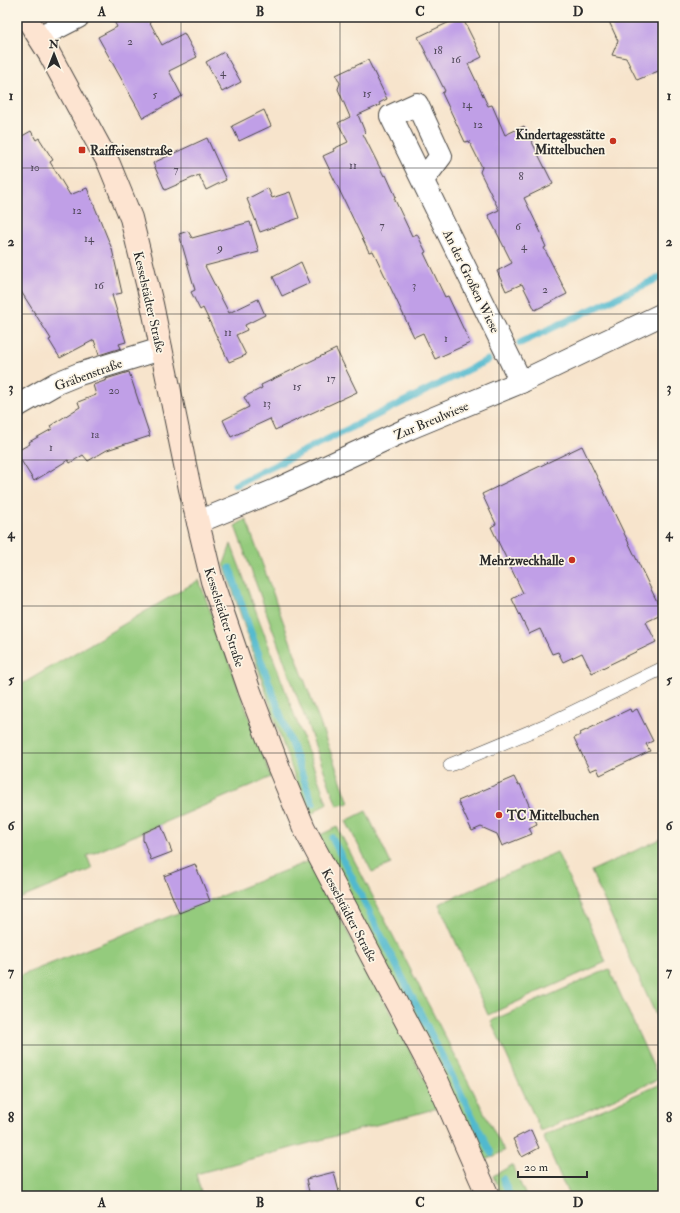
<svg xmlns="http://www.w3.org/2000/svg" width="680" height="1213" viewBox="0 0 680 1213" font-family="'IM FELL Double Pica',serif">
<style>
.green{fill:#94cb7d;stroke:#607b54}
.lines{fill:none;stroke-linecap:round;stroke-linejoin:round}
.stream{stroke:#51b9cf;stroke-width:7}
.building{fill:#c09fe7}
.lane-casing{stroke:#4a4743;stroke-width:14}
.street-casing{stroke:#4a4743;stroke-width:24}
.secondary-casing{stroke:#4a4743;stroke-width:24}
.lane{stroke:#fff;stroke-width:13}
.street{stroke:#fff;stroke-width:22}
.secondary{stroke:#fde4d1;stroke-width:22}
.grid{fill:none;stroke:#2b2b2b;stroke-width:1;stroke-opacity:0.55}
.poi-dot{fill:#c8321e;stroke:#fcf5e5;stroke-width:1.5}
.labels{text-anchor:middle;stroke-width:3.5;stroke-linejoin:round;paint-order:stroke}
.number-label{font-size:11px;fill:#50485a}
.poi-label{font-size:13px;font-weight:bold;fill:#2b2b2b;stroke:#fcf5e5;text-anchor:end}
.street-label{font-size:13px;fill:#2b2b2b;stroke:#fcf5e5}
.neatline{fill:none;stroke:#2b2b2b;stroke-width:1.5}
.grid-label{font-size:13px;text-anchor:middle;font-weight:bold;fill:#2b2b2b}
</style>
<rect width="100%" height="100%" fill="#fcf5e5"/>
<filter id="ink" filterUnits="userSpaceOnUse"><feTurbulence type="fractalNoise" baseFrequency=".025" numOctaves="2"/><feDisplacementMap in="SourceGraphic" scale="8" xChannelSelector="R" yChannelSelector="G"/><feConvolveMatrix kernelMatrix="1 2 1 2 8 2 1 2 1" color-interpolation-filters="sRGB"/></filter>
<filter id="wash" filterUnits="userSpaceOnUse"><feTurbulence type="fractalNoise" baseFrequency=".012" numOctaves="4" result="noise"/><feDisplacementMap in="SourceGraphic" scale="16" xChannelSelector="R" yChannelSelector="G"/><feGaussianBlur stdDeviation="0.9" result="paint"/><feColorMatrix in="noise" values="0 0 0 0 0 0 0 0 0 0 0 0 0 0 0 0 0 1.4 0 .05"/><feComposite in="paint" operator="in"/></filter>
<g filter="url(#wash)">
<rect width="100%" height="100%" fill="#f7e4cc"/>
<g class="green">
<polygon points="246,519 349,803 337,806 235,526"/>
<polygon points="231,544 327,803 309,816 283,744 224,564"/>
<polygon points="199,580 271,777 87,856 92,869 17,900 17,687"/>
<polygon points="366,811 391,864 372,872 346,821"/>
<polygon points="337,827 504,1151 484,1161 318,836"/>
<polygon points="663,838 663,1031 591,871"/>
<polygon points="557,852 606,962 488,1015 439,904"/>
<polygon points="309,861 395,1020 438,1108 196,1174 202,1196 17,1196 17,977"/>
<polygon points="609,969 659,1079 541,1131 491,1021"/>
<polygon points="660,1084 663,1090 663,1196 569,1196 543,1136"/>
<polygon points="512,1165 526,1196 502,1196 493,1176"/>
</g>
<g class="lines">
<g class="stream">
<polyline points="520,343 663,276"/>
<polyline points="235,485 488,360"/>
<polyline points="230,568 250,630 313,804"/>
<polyline points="332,838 491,1153"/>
<polyline points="503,1179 510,1196"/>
</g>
</g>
<g id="blocks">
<g class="building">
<polygon points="112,17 147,17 162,45 184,33 197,57 169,71 182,96 143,118 98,37 117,27"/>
<polygon points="460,17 462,17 482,57 468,64 488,106 492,105 505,135 524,126 553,184 524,198 543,237 542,238 546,247 544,248 567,294 535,310 522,284 506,291 497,271 512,263 488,215 499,210 480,172 482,167 469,141 465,142 442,93 445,91 418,37"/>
<polygon points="607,17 663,17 663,69 637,80 626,58 612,55 618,41"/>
<polygon points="224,52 241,82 222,92 206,62"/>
<polygon points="368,60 387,99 379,103 380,105 358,115 365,132 363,134 384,176 386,175 396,197 394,198 412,236 417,234 426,252 424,253 445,297 448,296 470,343 435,359 423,333 414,337 373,251 369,252 323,156 334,151 333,149 348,142 338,123 350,117 338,89 340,83 336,75"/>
<polygon points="264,110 271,126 239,141 232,126"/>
<polygon points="31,131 36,140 39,138 53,160 50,162 70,195 87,188 112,249 122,293 112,295 126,342 119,344 121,348 99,355 94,340 60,358 49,340 51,339 17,285 17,139"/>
<polygon points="207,138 226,180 206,190 199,175 165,190 153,163"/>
<polygon points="268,188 272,198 290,192 299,218 260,232 247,199"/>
<polygon points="250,222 259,252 205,266 229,313 258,299 265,315 245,325 247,330 236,335 246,355 229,362 203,308 200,310 191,292 195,290 179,234 188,231 192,238"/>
<polygon points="301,262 310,283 282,296 273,277"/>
<polygon points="336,349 357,392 275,430 270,419 231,437 223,420 249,407 244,397 262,388 261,385"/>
<polygon points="129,372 150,436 107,450 88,461 83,455 70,463 68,460 34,481 17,454 17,451 30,444 29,442 52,429 50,426 80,407 78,402 96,395 93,385 107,380 106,379"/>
<polygon points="582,446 663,614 646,622 656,642 592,673 582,653 563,662 558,652 552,654 540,629 529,634 512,599 523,593 491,527 496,524 482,494"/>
<polygon points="630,709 631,712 637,709 653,741 646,744 650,751 600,775 597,768 590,771 574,738 581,735 580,733"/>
<polygon points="514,777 518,785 520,784 537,824 529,828 532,834 502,846 497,834 481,827 472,831 458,801"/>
<polygon points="161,825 172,852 151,860 143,840 143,833"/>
<polygon points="195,864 210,901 179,913 164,876"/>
<polygon points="531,1130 539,1148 522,1157 513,1139"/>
<polygon points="334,1172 340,1196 310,1196 306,1179"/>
</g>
</g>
</g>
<g filter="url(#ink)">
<use href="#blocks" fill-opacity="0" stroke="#4a4743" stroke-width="1"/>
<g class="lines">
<defs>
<polyline id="lane" points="450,765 546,725 663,668"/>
<g id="street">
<polyline points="39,37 78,17"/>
<polyline points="423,180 441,156 417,104 391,116 521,382"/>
<polyline points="17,406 57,383 79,374 161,349"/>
<polyline points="198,522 276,490 410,428 521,382 663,314"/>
</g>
<polyline id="secondary" points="26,17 50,55 109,164 131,218 152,304 190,489 212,581 249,689 279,768 304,828 438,1082 488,1196"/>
</defs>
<use href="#lane" class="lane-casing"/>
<use href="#street" class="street-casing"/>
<use href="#secondary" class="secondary-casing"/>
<use href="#lane" class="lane"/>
<use href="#street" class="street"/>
<use href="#secondary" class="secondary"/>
</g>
</g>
<path class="grid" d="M181,17V1196M340,17V1196M499,17V1196M17,168H663M17,314H663M17,460H663M17,606H663M17,753H663M17,899H663M17,1045H663"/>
<g class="poi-dot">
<circle cx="613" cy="141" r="4"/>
<rect x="78" y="146" width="8" height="8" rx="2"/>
<circle cx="572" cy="560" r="4"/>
<circle cx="499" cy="815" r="4"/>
</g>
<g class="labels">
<g class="number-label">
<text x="130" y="45">2</text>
<text x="438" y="54">18</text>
<text x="456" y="63">16</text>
<text x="223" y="76">4</text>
<text x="367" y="97">15</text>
<text x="155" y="98">5</text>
<text x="467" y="108">14</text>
<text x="478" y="128">12</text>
<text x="353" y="169">11</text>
<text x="35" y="171">10</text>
<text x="176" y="173">7</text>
<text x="521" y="180">8</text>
<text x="77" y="214">12</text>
<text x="382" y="229">7</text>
<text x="518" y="230">6</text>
<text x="89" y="242">14</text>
<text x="524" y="250">4</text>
<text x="220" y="251">9</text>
<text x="99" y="289">16</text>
<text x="414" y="289">3</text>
<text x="545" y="293">2</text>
<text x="228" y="336">11</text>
<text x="446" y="342">1</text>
<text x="331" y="382">17</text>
<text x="297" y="390">15</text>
<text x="114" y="394">20</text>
<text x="267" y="407">13</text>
<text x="95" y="438">1a</text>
<text x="51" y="451">1</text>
</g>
<g class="poi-label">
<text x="605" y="139">Kindertagesstätte<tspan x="605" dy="15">Mittelbuchen</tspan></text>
<text x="90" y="155" text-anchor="start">Raiffeisenstraße</text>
<text x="564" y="565">Mehrzweckhalle</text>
<text x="507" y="820" text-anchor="start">TC Mittelbuchen</text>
</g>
<g class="street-label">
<text transform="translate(472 281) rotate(64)" y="5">An der Großen Wiese</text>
<text transform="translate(150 302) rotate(77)" y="5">Kesselstädter Straße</text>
<text transform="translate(88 374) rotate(-20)" y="5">Gräbenstraße</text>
<text transform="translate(431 420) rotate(-23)" y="5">Zur Breulwiese</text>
<text transform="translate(225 617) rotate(72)" y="5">Kesselstädter Straße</text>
<text transform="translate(350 915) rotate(62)" y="5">Kesselstädter Straße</text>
</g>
</g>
<rect width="680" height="1213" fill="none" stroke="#fcf5e5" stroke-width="44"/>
<g transform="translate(54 54)" stroke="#fcf5e5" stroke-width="3" paint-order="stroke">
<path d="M0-3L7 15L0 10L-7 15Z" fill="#2b2b2b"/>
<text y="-6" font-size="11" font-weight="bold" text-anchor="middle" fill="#2b2b2b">N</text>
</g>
<path d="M518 1171v6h69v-6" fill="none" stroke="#2b2b2b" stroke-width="2"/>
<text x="524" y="1171" font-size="12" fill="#2b2b2b" stroke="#fcf5e5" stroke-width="3" paint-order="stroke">20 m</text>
<rect x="22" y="22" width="636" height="1169" class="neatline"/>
<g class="grid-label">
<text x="102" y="16">A</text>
<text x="260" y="16">B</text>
<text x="420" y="16">C</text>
<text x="578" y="16">D</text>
<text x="11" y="100">1</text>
<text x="669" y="100">1</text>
<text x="11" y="246">2</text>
<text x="669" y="246">2</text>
<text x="11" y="392">3</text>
<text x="669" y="392">3</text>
<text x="11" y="538">4</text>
<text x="669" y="538">4</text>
<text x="11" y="684">5</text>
<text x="669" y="684">5</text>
<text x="11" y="830">6</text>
<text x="669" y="830">6</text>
<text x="11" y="976">7</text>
<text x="669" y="976">7</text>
<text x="11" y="1122">8</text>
<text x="669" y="1122">8</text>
<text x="102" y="1207">A</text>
<text x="260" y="1207">B</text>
<text x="420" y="1207">C</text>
<text x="578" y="1207">D</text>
</g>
</svg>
